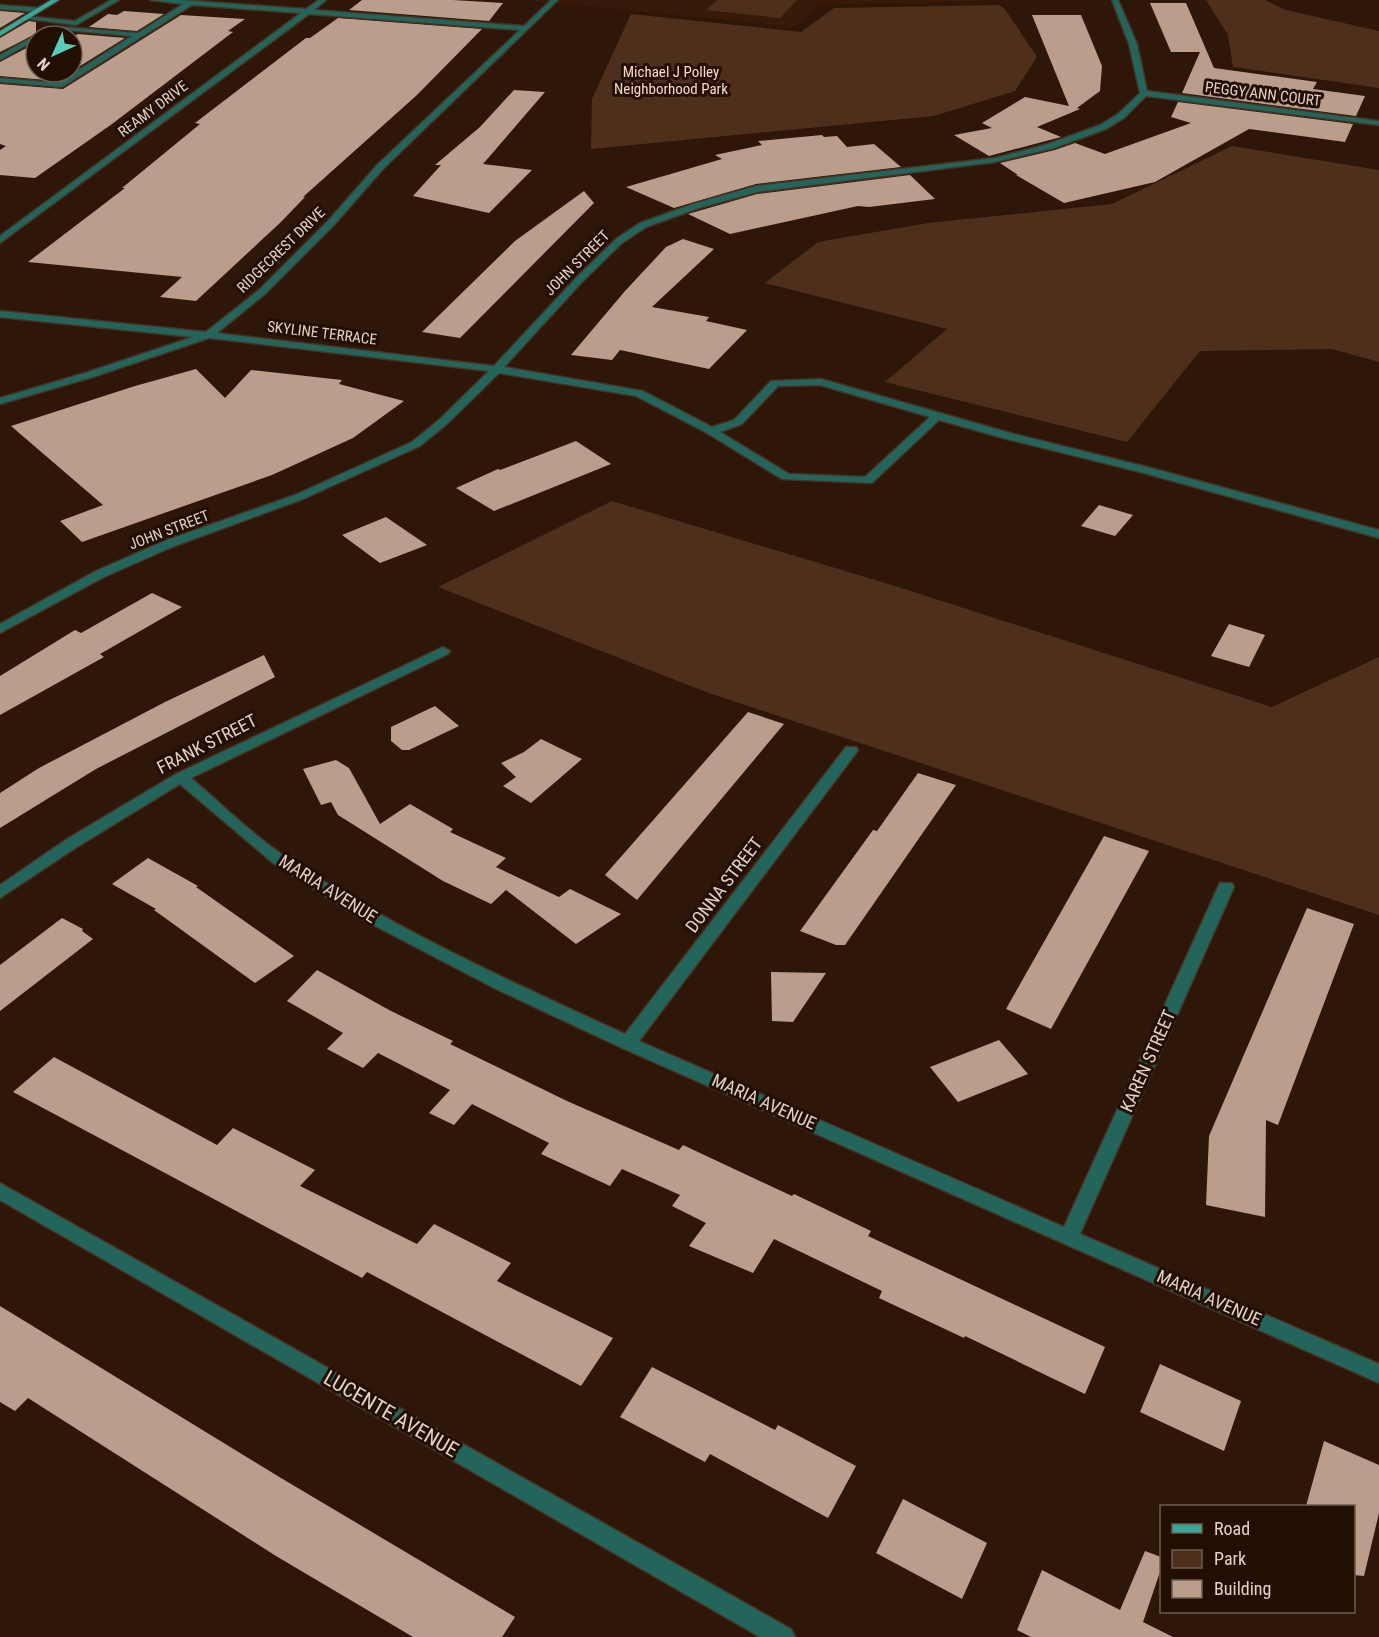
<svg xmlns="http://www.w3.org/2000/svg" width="1379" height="1637" viewBox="0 0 1379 1637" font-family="'Roboto Condensed',sans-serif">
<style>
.built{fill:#371a07}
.green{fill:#4e2f1b}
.building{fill:#bb9d8b}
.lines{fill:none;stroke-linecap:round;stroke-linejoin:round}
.minor-casing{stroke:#473123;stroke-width:3}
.major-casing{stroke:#473123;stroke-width:3}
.minor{fill:#23655b;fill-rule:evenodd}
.major{fill:#38a999;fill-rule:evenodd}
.labels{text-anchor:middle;stroke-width:6;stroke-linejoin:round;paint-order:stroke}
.far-park-label{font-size:15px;fill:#fad7c2;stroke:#230e02}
.far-street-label{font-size:15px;fill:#e1d1c7;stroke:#230e02}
.street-label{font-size:18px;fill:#e1d1c7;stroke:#230e02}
.near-street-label{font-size:21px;fill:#e1d1c7;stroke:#230e02}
</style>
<rect width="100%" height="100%" fill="#2e1708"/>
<polygon class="built" points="524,0 1020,0 818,5 796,27"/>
<g class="green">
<polygon points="717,0 797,0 780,18 706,10"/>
<polygon points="1206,0 1265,0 1286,10 1379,31 1379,88 1233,67 1228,35"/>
<polygon points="999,5 1005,9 1037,57 1015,91 934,116 591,149 592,99 631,14 801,32 834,8"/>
<polygon points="1232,146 1379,170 1379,362 1332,349 1200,351 1127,442 885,382 947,329 765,283 818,242 928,223 1112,204"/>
<polygon points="612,501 895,586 1272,707 1379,657 1379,915 706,692 438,587"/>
</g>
<g class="building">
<polygon points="362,0 453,0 503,3 489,21 349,10"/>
<polygon points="1150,3 1186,3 1214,68 1317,82 1313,89 1365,96 1356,116 1182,93 1200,52 1171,52"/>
<polygon points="0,11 25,13 0,28"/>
<polygon points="124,11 164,14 137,31 89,27 108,14 117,15"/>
<polygon points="181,15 245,19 228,31 233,32 112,124 35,178 0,175 0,150 6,146 0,144 0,84 63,89"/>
<polygon points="1032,15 1081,15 1102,66 1100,91 1077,108 1080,109 1037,127 1061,137 989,156 954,135 992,128 982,123 1025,97 1069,106"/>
<polygon points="338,18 482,29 417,95 303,197 305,197 281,222 196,301 160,297 182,277 28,262 125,188 122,188 200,124 195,123 306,38 310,38"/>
<polygon points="29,21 36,22 36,34 0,52 0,38"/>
<polygon points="78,34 125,38 72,71 72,37"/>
<polygon points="36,43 36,72 71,72 57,81 0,76 0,62"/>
<polygon points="514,90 545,92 483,164 532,170 489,213 413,196 441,165 435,165 480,127"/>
<polygon points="1178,102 1353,124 1345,142 1249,129 1155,182 1064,203 1016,175 1018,175 1000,163 1055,150 1075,143 1105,154 1191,123 1171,117"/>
<polygon points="822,135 824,137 837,136 847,147 874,144 901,167 756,184 674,208 626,187 722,159 715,155 762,145 758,141"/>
<polygon points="910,175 935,199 869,207 858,206 730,234 688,214 757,194"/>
<polygon points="584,191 594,203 460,338 422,332 515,241"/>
<polygon points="683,239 714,249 652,307 709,317 706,321 747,330 709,369 620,350 612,360 571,355 625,291 666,247"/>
<polygon points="196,369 225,398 251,370 342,380 339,384 404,401 353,438 272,475 82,542 60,521 103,505 11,426 135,386"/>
<polygon points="576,441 611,464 494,511 456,488 498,469 500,470"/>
<polygon points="1099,505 1133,515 1115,536 1081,526"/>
<polygon points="386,517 427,545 380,563 342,535"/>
<polygon points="152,593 182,607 100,654 104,657 0,715 0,676 75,630 81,633"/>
<polygon points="1229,624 1265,635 1249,667 1211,656"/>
<polygon points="264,655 275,677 96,769 0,828 0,793 39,768 165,702"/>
<polygon points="435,706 459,726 409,750 402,750 391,741 391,727"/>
<polygon points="748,712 784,724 637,900 605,875"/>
<polygon points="541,739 582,759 531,803 503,786 516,777 501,763 524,752"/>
<polygon points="336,760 349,768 380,824 410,804 453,829 450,832 506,858 496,867 559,897 570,889 621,914 576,944 506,890 491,904 443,881 338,815 331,802 321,805 303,769"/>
<polygon points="918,773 956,785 845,945 836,945 800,931 873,830 877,831"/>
<polygon points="1104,836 1149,851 1051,1029 1006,1009"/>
<polygon points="148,858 198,886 196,887 294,956 255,983 154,910 156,909 112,884"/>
<polygon points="1307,908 1354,924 1278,1125 1266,1120 1265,1217 1206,1205 1209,1136"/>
<polygon points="62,918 83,929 82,931 93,939 0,1011 0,965"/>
<polygon points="317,970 391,1011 453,1041 450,1044 567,1101 679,1150 683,1145 792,1196 794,1194 871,1231 868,1236 1105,1347 1085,1394 965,1336 964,1338 879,1298 882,1291 774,1239 753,1273 689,1246 706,1223 672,1206 680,1195 622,1169 610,1186 541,1154 549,1143 472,1104 454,1125 429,1113 450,1090 378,1053 363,1068 327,1049 343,1033 287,1001"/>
<polygon points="771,972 826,973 793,1022 772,1021"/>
<polygon points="999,1040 1028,1074 958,1102 930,1067"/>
<polygon points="54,1057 217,1145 233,1128 315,1170 300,1186 417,1244 434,1224 511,1263 497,1281 613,1338 581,1386 367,1272 362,1278 13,1092"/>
<polygon points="0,1306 281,1478 515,1617 502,1637 413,1637 276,1556 28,1398 15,1411 0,1402"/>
<polygon points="1160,1364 1241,1401 1224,1451 1140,1412"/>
<polygon points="652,1367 775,1430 778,1425 856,1466 828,1518 710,1454 705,1462 620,1417"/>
<polygon points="1324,1441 1379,1465 1379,1513 1364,1576 1353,1575 1353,1506 1306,1506"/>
<polygon points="903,1499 987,1543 962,1599 876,1553"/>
<polygon points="1145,1551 1161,1557 1161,1569 1143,1622 1173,1637 1031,1637 1017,1630 1042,1570 1120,1610"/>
</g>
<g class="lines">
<defs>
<g id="minor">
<polygon points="111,0 119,0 76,25 22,18 25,16 75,21"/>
<path d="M150,0H180L306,9L319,0H326L314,10L524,26L551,0H558L383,169L334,225L265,294L217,333L494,366L576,278L616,239L640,223L693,204L756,186L995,158L1048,144L1100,125L1118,114L1140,93L1129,44L1112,0H1118L1137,44L1147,91L1379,121V125L1146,96L1124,118L1106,129L1054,148L995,162L757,192L699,208L646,227L622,243L582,282L504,367L643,391L712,427L734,420L771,381L821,379L1010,433L1151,468L1379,530V538L1144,473L1003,438L939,420L872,483L782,479L707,433L636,396L499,373L448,423L420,446L303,499L172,547L104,577L0,633V624L96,571L164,541L295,495L412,442L440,419L489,371L209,338L93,377L0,404V398L85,373L193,337L0,317V311L206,332L259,290L328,221L377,165L520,30L309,14L0,243V236L301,13L192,5L62,87L0,82V78L58,83L132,36L64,30L62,27L138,33L183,4ZM820,385L930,417L865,477L789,474L720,432L742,424L778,386Z"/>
<polygon points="0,5 39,8 42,10 39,12 0,9"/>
<polygon points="34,36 39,36 36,36 36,40 0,60 0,55"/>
<path d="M443,647L450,651L448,654L191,778C222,804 252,835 286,857C392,928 509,981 625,1034L846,747H856L858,750L856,753L639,1041L1064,1227L1218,887L1220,883H1232L1234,887L1080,1234L1379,1364V1383L622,1048L496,989L358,917L273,863L180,784L77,847L0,898V885L67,839L176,774Z"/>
<polygon points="0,1183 791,1629 795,1637 760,1637 0,1200"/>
</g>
<polygon id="major" points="51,0 59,0 0,36 0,31"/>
</defs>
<use href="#minor" class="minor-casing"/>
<use href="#major" class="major-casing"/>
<use href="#minor" class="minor"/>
<use href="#major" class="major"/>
</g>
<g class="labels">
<g class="far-park-label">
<text x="671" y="77">Michael J Polley<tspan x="671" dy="17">Neighborhood Park</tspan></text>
</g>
<g class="far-street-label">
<text transform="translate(1263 94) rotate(7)" y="5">PEGGY ANN COURT</text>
<text transform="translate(153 109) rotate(-37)" y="5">REAMY DRIVE</text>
<text transform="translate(281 250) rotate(-44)" y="5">RIDGECREST DRIVE</text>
<text transform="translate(577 263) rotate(-45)" y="5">JOHN STREET</text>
<text transform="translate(322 333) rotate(7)" y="5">SKYLINE TERRACE</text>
<text transform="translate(169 530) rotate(-21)" y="5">JOHN STREET</text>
</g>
<g class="street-label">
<text transform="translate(207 744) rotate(-27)" y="6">FRANK STREET</text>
<text transform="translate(724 885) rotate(-53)" y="6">DONNA STREET</text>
<text transform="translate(328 889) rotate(32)" y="6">MARIA AVENUE</text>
<text transform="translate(1148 1061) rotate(-66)" y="6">KAREN STREET</text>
<text transform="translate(764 1102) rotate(24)" y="6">MARIA AVENUE</text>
<text transform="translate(1209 1298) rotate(24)" y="6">MARIA AVENUE</text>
</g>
<g class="near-street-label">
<text transform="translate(391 1414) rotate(30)" y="7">LUCENTE AVENUE</text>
</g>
</g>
<rect x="1160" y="1505" width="195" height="108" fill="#230e02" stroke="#6f5c51" stroke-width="1.5"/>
<rect x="1172" y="1524" width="30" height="9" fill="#38a999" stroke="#6f5c51" stroke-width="1.5"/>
<text x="1214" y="1535" font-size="18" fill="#e1d1c7">Road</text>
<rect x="1172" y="1550" width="30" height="18" fill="#4e2f1b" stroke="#6f5c51" stroke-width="1.5"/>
<text x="1214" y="1565" font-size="18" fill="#e1d1c7">Park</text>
<rect x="1172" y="1580" width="30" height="18" fill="#bb9d8b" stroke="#6f5c51" stroke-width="1.5"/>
<text x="1214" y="1595" font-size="18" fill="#e1d1c7">Building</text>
<g transform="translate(54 54) rotate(225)"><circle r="28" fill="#230e02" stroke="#6f5c51" stroke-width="1.5"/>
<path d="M0-4.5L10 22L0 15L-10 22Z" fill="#5acebc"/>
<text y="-9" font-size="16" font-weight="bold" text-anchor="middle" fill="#e1d1c7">N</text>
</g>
</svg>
